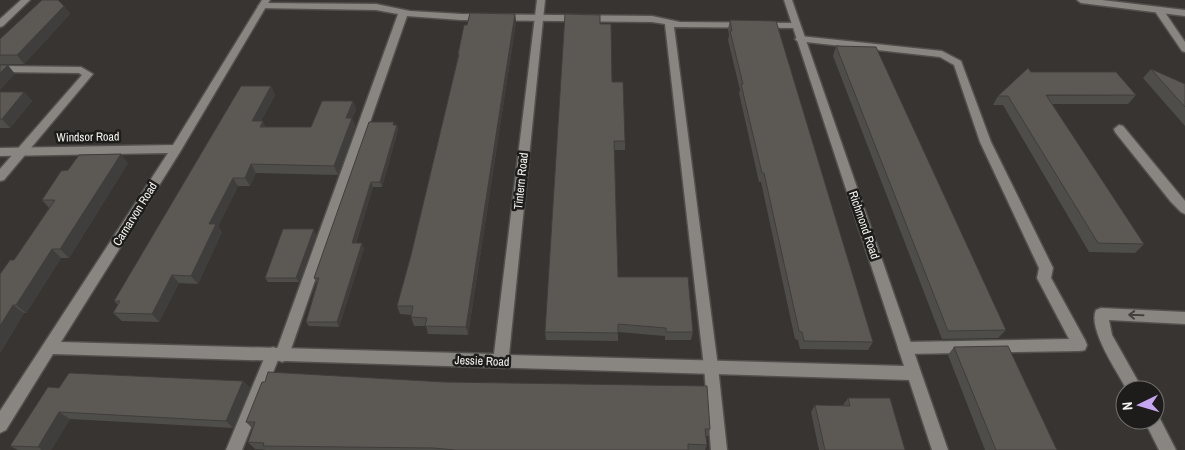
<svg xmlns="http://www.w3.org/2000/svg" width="1185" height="450" viewBox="0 0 1185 450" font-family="'Archivo Narrow',sans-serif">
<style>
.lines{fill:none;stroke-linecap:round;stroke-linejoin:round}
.lane-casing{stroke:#52504d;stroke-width:3}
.street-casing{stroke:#52504d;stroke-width:3}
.lane{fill:#898682;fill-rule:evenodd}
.street{fill:#898682;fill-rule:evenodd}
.wall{fill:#4f4d49}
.shaded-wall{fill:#403e3c}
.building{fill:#5c5955;stroke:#403e3c}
.oneway{stroke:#43413e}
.labels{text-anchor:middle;stroke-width:5;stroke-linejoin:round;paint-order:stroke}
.street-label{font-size:12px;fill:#f5f4f1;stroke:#1d1c1a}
</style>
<rect width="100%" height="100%" fill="#373431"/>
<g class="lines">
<defs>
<g id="lane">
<polygon points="262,3 376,4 410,11 461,14 652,16 680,22 799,23 799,27 796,28 674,27 718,367 727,450 711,450 704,367 665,24 652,22 461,20 407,16 289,355 287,360 282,362 278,360 242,450 226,450 268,349 273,347 277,349 398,14 376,10 259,8 258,6"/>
<polygon points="1159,7 1162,8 1185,42 1185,52 1182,51 1154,10"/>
<polygon points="800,36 942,51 961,61 991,142 1053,268 1051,278 1085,340 1087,345 1085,350 1080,351 905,354 900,353 898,348 900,343 905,342 1069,339 1037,278 1039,268 980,142 954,65 940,57 797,41 795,39"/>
<polygon points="0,66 81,67 93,74 4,180 0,181 0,169 82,75 79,73 0,72"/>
<path d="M1101,308L1185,312V324L1109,320L1112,335L1143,390H1127C1118,373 1087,328 1096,310Z"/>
<polygon points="1155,414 1158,415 1176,450 1159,450 1144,420 1155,420"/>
</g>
<g id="street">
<polygon points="21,0 30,0 3,26 0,27 0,19"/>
<polygon points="262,0 270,0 180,152 61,342 494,354 537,0 545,0 509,355 904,366 784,0 792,0 948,450 932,450 909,380 53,354 6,430 0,433 0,411 168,153 0,156 0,148 173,145"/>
<polygon points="1077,0 1102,0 1185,10 1185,16 1081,3"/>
<polygon points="1119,125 1123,126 1185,201 1185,214 1181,212 1171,202 1115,132 1114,129"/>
</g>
</defs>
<use href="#lane" class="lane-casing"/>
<use href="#street" class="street-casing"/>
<use href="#lane" class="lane"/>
<use href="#street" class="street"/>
</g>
<g class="wall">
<polygon points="64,6 70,14 24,64 0,64 0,39"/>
<polygon points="515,14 516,22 468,335 428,334 426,326 414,326 411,317 411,315 400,314 397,306 411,255 458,57 458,54 467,25"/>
<polygon points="730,20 873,342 868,350 800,349 798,340 795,339 761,182 759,182 739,93 740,90 728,40 729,35 728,29"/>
<polygon points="600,24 625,141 625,150 614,150 618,277 693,332 691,340 665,340 665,336 618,332 618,341 546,340 545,332"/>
<polygon points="836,46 1006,330 998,338 942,339 833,56"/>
<polygon points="1151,69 1185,84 1185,126 1143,78"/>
<polygon points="271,86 275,95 261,121 266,127 311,127 353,101 356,110 352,118 355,126 338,175 256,173 250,186 238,186 218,226 222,232 198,284 179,283 159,322 122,321 113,313 118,305 114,301"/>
<polygon points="0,92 24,92 32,101 10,128 0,128"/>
<polygon points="1136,95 1128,104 1052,104 1144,244 1135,253 1089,252 1003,105 993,105 998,96"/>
<polygon points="395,125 397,125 398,130 382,187 373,187 356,243 364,248 339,327 309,326 306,322 317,282 316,282 314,278"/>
<polygon points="128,163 69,258 61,258 26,313 24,313 0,353 0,274 14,260 49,208 42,200 68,170"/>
<polygon points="316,234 299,282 268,282 265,278"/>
<polygon points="954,347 1057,450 985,450 948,355"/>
<polygon points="243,381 250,388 233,428 70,419 51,450 18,450 10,446 59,388"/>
<polygon points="848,398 905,450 819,450 811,412 815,405 843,405"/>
<polygon points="246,422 710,429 708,436 706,436 707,445 705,450 267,450 255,449 248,442 253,429"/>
</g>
<g class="shaded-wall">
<polygon points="64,6 70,14 24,64 17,55"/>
<polygon points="515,14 516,22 468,335 466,327"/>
<polygon points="8,65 15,74 0,90 0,73"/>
<polygon points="271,86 275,95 257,129 252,121"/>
<polygon points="24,92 32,101 10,128 2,119"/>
<polygon points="353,101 356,110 352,118 355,126 338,175 334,166 346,118"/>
<polygon points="263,121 267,129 260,127"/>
<polygon points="397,125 398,130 382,187 380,182"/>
<polygon points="121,154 128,163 69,258 60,249"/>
<polygon points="251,164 256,173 250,186 245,178"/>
<polygon points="233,178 238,186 218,226 222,232 198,284 191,276 209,224"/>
<polygon points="371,182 373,187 354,248 352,243"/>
<polygon points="314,229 316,234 299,282 296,278"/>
<polygon points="362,243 364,248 339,327 337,322"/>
<polygon points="52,249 61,258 26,313 16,305"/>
<polygon points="172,275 179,283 159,322 152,314"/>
<polygon points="13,305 24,313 0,353 0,326"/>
<polygon points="243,381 250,388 233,428 226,421"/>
<polygon points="59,412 70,419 51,450 42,450 38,447"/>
</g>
<g class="building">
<polygon points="42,0 58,0 64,6 17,55 0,55 0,39"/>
<polygon points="470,13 515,14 466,327 425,326 427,318 411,317 413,306 397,306 411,255 459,54 458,54 464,25 467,25"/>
<polygon points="565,14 600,15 600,24 611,24 612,82 623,82 625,141 614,141 618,277 688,277 693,332 666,332 666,328 618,324 618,333 545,332"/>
<polygon points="730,20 776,21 873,342 804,341 802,332 799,331 764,173 762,173 741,84 743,84 730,31 732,31"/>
<polygon points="836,46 876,47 1006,330 948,331"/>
<polygon points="0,65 8,65 0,73"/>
<polygon points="1028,68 1031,72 1116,72 1136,95 1046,95 1144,244 1098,243 1008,96 998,96"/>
<polygon points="1151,69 1185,84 1185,107"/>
<polygon points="241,86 271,86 252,121 263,121 260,127 311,127 322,101 353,101 346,118 352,118 334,166 251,164 245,178 233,178 209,224 216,224 191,276 172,275 152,314 113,313 120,301 114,301"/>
<polygon points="0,92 24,92 2,119 0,119"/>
<polygon points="369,122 394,122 393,125 397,125 380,182 371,182 352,243 362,243 337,322 306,322 319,278 314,278"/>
<polygon points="121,154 60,249 52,249 16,305 13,305 0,326 0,274 10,260 14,260 55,200 42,200 61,171 68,170 79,155"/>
<polygon points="283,229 314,229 296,278 265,278"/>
<polygon points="1008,346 1057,450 996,450 954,347"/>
<polygon points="268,372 444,382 707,386 710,429 705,429 707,445 688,444 688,450 455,450 434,448 263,446 264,443 248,442 255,422 246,422 262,382 265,382"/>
<polygon points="69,373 243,381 226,421 59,412 38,447 10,446 48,387 59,388"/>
<polygon points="848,398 890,398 905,450 825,450 815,405 850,406"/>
</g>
<defs><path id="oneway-shaft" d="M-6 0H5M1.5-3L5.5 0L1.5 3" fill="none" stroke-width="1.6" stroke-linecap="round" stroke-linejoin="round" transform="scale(1.25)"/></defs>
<use class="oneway" href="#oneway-shaft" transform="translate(1136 315) rotate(-178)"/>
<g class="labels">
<g class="street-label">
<text transform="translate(88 137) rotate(-1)" y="4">Windsor Road</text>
<text transform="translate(521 181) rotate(-84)" y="4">Tintern Road</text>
<text transform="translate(135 214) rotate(-58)" y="4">Carnarvon Road</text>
<text transform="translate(864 225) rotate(71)" y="4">Richmond Road</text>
<text transform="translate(482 361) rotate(2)" y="4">Jessie Road</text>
</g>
</g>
<g transform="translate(1140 405) rotate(265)"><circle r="24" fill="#1d1c1a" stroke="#737270"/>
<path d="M0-4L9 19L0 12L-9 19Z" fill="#c6a6f0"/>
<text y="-8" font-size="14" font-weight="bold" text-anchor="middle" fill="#f5f4f1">N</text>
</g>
</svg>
